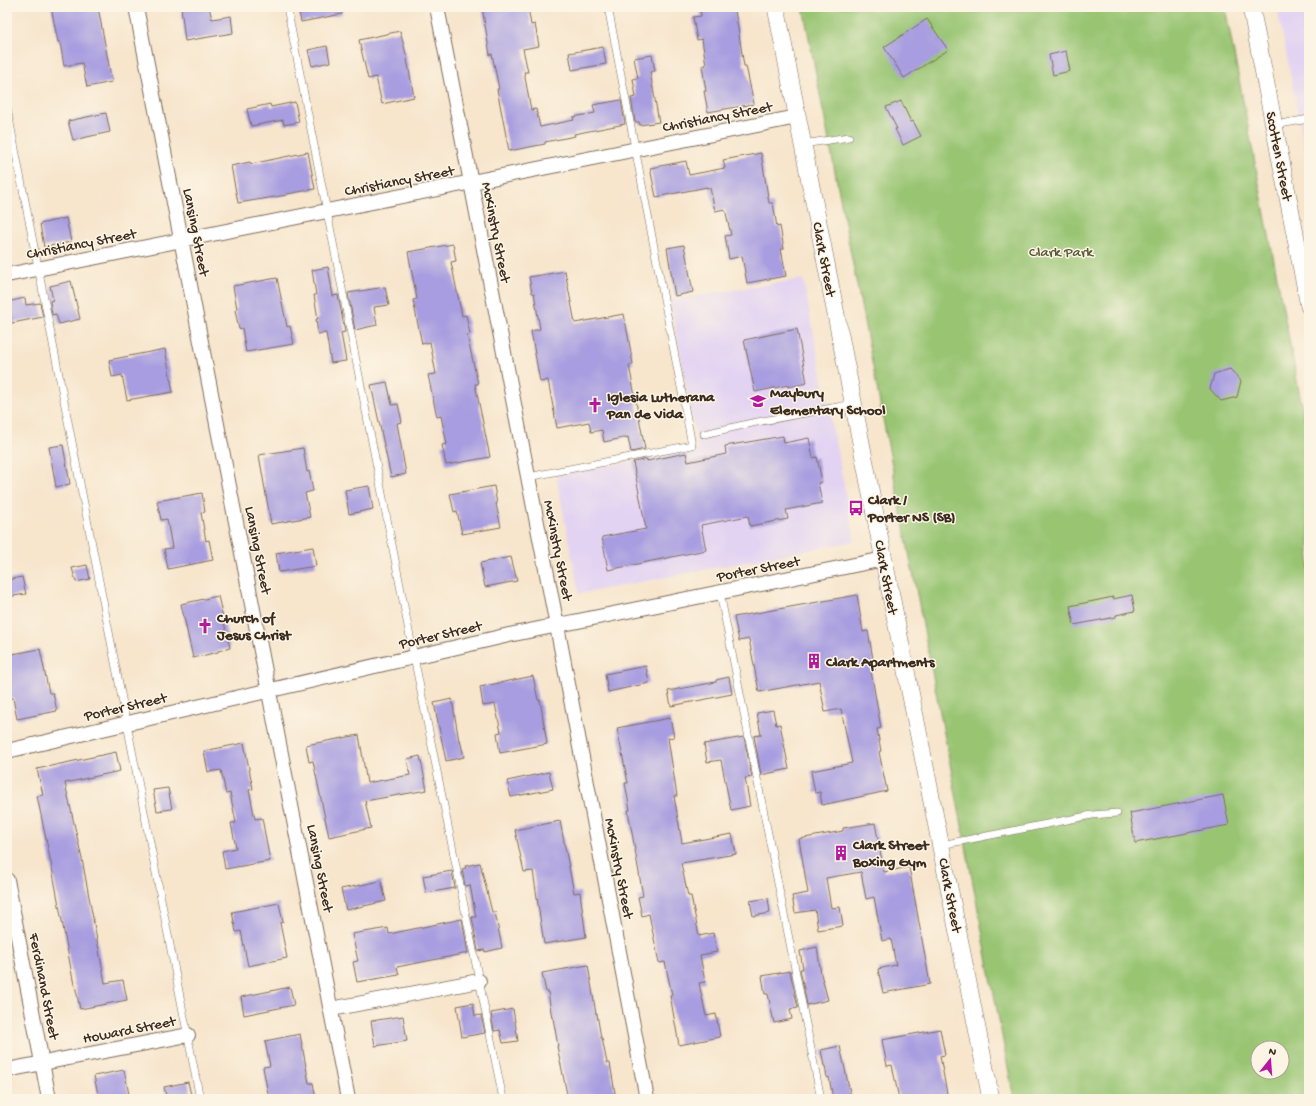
<svg xmlns="http://www.w3.org/2000/svg" width="1316" height="1106" viewBox="0 0 1316 1106" font-family="'Gochi Hand',sans-serif">
<style>
.built{fill:#e3d3f3}
.park{fill:#99c573;stroke:#6a7848;fill-rule:evenodd}
.building{fill:#a79de0}
.lines{fill:none;stroke-linecap:round;stroke-linejoin:round}
.service-casing{stroke:#7d6b5b;stroke-width:8}
.minor-casing{stroke:#7d6b5b;stroke-width:16}
.tertiary-casing{stroke:#7d6b5b;stroke-width:18}
.service{stroke:#fff;stroke-width:7}
.minor{stroke:#fff;stroke-width:14}
.tertiary{stroke:#fff;stroke-width:17}
.labels{text-anchor:middle;stroke-width:3;stroke-linejoin:round;paint-order:stroke}
.street-label{font-size:15px;fill:#3b2a1e;stroke:#fcf5e5}
.park-label{font-size:15px;fill:#575838;stroke:#fcf5e5}
.poi-label{font-size:15px;font-weight:bold;fill:#3b2a1e;stroke:#fcf5e5;text-anchor:start}
</style>
<rect width="100%" height="100%" fill="#fcf5e5"/>
<filter id="ink" filterUnits="userSpaceOnUse"><feTurbulence type="fractalNoise" baseFrequency=".025" numOctaves="2"/><feDisplacementMap in="SourceGraphic" scale="8" xChannelSelector="R" yChannelSelector="G"/><feConvolveMatrix kernelMatrix="1 2 1 2 8 2 1 2 1" color-interpolation-filters="sRGB"/></filter>
<filter id="wash" filterUnits="userSpaceOnUse"><feTurbulence type="fractalNoise" baseFrequency=".012" numOctaves="4" result="noise"/><feDisplacementMap in="SourceGraphic" scale="16" xChannelSelector="R" yChannelSelector="G"/><feGaussianBlur stdDeviation="0.9" result="paint"/><feColorMatrix in="noise" values="0 0 0 0 0 0 0 0 0 0 0 0 0 0 0 0 0 1.4 0 .05"/><feComposite in="paint" operator="in"/></filter>
<g filter="url(#wash)">
<rect width="100%" height="100%" fill="#f7e5cc"/>
<g class="built">
<polygon points="1277,7 1309,7 1309,169"/>
<polygon points="803,279 855,541 579,594 556,475 698,449 670,300"/>
</g>
<path class="park" d="M803,7H1225L1309,443V1099H1014L963,831ZM1258,1048H1282V1072H1258Z"/>
<g id="blocks">
<g class="building">
<polygon points="51,7 98,7 112,82 87,87 82,63 64,66 60,42 58,42"/>
<polygon points="181,7 209,7 212,19 231,16 233,33 185,41"/>
<polygon points="298,7 342,7 342,14 301,22"/>
<polygon points="482,7 528,7 531,25 535,24 539,46 523,49 528,72 524,72 531,110 536,109 540,127 574,120 573,117 595,113 593,105 621,100 625,124 574,134 575,136 545,142 545,144 509,151 497,89 499,89 492,54 490,55"/>
<polygon points="700,7 729,7 730,11 735,10 744,66 746,66 754,104 708,112 704,91 706,91 702,66 706,65 702,39 697,40 693,17 701,16"/>
<polygon points="927,19 948,50 904,78 884,47"/>
<polygon points="400,31 406,54 414,97 382,104 376,77 368,79 359,40"/>
<polygon points="327,46 330,62 312,66 308,50"/>
<polygon points="603,47 606,64 572,70 569,53"/>
<polygon points="1066,51 1070,71 1053,75 1049,55"/>
<polygon points="652,55 655,71 650,72 659,122 640,125 639,122 635,122 631,98 636,97 633,79 638,78 634,58"/>
<polygon points="901,101 911,122 913,121 921,136 903,145 895,129 897,129 886,107"/>
<polygon points="295,102 299,122 284,125 283,120 251,126 247,109 270,104 271,107"/>
<polygon points="106,113 110,132 73,140 68,121"/>
<polygon points="308,152 315,189 287,194 287,195 238,203 231,166 250,162 251,164"/>
<polygon points="761,153 769,203 773,203 777,227 780,226 784,249 781,249 786,276 747,283 742,256 729,259 725,236 731,235 725,209 715,211 710,188 707,188 707,187 656,197 650,168 686,161 689,175 725,168 723,160"/>
<polygon points="66,218 71,242 44,247 40,224"/>
<polygon points="453,244 456,261 451,262 462,316 466,315 470,334 467,335 478,384 475,384 490,457 446,465 442,445 447,444 441,416 437,417 428,375 436,374 430,342 422,344 413,300 417,299 408,252"/>
<polygon points="684,245 693,292 675,296 667,248"/>
<polygon points="328,267 333,296 338,295 345,332 341,333 346,361 331,363 326,333 318,334 316,319 318,319 314,295 316,295 312,270"/>
<polygon points="565,271 575,323 624,314 633,364 629,365 645,449 631,452 628,437 604,442 602,430 591,432 589,422 557,428 548,380 540,382 531,331 540,329 534,293 532,293 529,277"/>
<polygon points="277,278 287,327 290,326 294,344 246,352 242,328 239,329 235,310 237,309 233,286"/>
<polygon points="71,281 80,319 59,324 56,314 52,315 50,301 53,300 50,286"/>
<polygon points="385,287 389,305 374,307 377,325 355,330 348,293"/>
<polygon points="25,298 26,305 40,303 43,317 7,324 7,302"/>
<polygon points="797,329 807,383 788,387 788,385 755,392 744,340"/>
<polygon points="165,349 173,392 127,400 122,375 112,377 109,360"/>
<polygon points="1230,369 1241,381 1237,397 1221,401 1210,389 1214,374"/>
<polygon points="387,382 392,405 398,404 402,422 397,423 406,474 391,477 371,385"/>
<polygon points="783,436 784,443 809,438 813,458 817,457 822,482 818,483 822,503 786,510 788,519 750,526 748,516 701,525 706,550 608,570 602,537 646,529 633,462 647,459 647,461 686,453 688,462 726,454 725,446"/>
<polygon points="63,445 70,484 56,487 49,447"/>
<polygon points="303,448 307,472 309,471 313,491 305,493 310,517 271,524 259,455"/>
<polygon points="369,486 373,509 349,514 345,490"/>
<polygon points="494,486 497,504 496,504 501,527 462,534 457,511 454,512 450,494"/>
<polygon points="202,493 205,512 201,513 206,541 209,540 213,560 168,569 164,549 172,548 167,519 161,520 157,501"/>
<polygon points="313,547 316,566 279,572 276,553"/>
<polygon points="511,557 517,581 485,587 480,563"/>
<polygon points="87,565 90,579 76,582 72,568"/>
<polygon points="22,577 26,594 7,597 7,580"/>
<polygon points="857,595 863,632 868,631 875,670 871,671 881,728 877,729 881,751 879,752 887,791 822,805 820,792 815,793 811,771 852,763 841,709 825,712 819,681 759,692 749,639 739,641 734,617"/>
<polygon points="1132,595 1135,611 1116,615 1116,617 1074,625 1070,606 1113,597 1113,599"/>
<polygon points="218,596 230,648 218,651 218,652 193,658 181,604"/>
<polygon points="40,649 49,693 53,693 57,711 17,719 13,698 7,699 7,655"/>
<polygon points="646,666 649,683 608,692 605,674"/>
<polygon points="533,676 538,700 540,700 547,744 500,753 497,733 501,732 495,704 483,706 480,687"/>
<polygon points="729,677 732,694 671,706 668,691 716,682 716,680"/>
<polygon points="452,699 459,741 460,740 464,757 446,761 434,703"/>
<polygon points="773,710 776,725 780,724 789,769 761,775 754,736 761,735 757,713"/>
<polygon points="670,718 674,737 668,738 677,796 674,796 682,843 732,834 736,854 681,863 688,896 691,896 699,936 713,933 717,952 700,955 705,982 699,983 706,1016 716,1014 720,1037 679,1045 670,995 672,995 665,962 659,963 649,914 642,916 638,897 643,896 628,810 630,810 625,783 628,783 617,728"/>
<polygon points="359,735 367,783 410,775 407,759 420,756 427,790 365,801 371,828 329,837 313,761 309,762 306,745"/>
<polygon points="744,737 752,777 745,778 750,806 731,810 721,760 707,762 704,744"/>
<polygon points="244,743 253,789 249,790 255,819 262,818 270,861 225,869 222,851 236,848 231,823 236,823 230,793 226,794 221,770 208,772 204,751"/>
<polygon points="116,752 120,771 65,783 82,859 105,983 123,980 127,1000 80,1009 75,985 74,985 52,868 37,796 43,795 37,769"/>
<polygon points="549,772 553,789 511,797 507,781"/>
<polygon points="168,788 172,809 157,811 153,790"/>
<polygon points="1223,795 1229,825 1135,843 1130,813"/>
<polygon points="560,821 574,893 580,892 586,937 544,944 533,871 524,872 515,830"/>
<polygon points="875,823 884,872 909,867 930,984 883,993 878,969 896,965 891,939 882,941 874,897 866,899 861,872 826,878 831,908 840,907 843,926 818,930 815,910 795,913 792,896 808,893 799,839 843,831 843,828"/>
<polygon points="480,863 492,912 495,912 502,948 485,952 485,950 478,951 472,917 476,917 470,885 465,886 462,869 466,868 465,866"/>
<polygon points="452,871 455,888 426,893 423,876"/>
<polygon points="381,881 386,901 346,910 341,889"/>
<polygon points="768,898 770,913 753,916 750,901"/>
<polygon points="279,903 283,922 280,923 287,958 248,966 241,931 236,932 232,912"/>
<polygon points="462,919 468,953 397,967 399,975 357,982 353,962 358,961 352,934 388,928 389,934"/>
<polygon points="817,947 821,974 828,1000 807,1005 800,969 803,969 800,951"/>
<polygon points="588,965 596,1014 597,1014 601,1038 602,1038 607,1063 610,1063 616,1099 568,1099 557,1046 558,1046 553,1018 552,1018 548,992 546,992 542,973"/>
<polygon points="790,971 798,1008 790,1009 792,1019 774,1023 768,994 765,994 762,976"/>
<polygon points="290,987 294,1005 244,1015 241,997"/>
<polygon points="473,1003 475,1016 481,1015 485,1033 462,1037 457,1006"/>
<polygon points="513,1009 518,1041 503,1043 500,1030 494,1031 491,1013"/>
<polygon points="403,1016 407,1041 375,1046 371,1021"/>
<polygon points="940,1029 945,1055 940,1056 948,1099 899,1099 892,1065 887,1066 882,1040"/>
<polygon points="300,1034 309,1083 313,1083 316,1099 269,1099 263,1067 270,1066 265,1041"/>
<polygon points="840,1046 851,1097 833,1099 829,1077 827,1078 825,1066 824,1066 821,1050"/>
<polygon points="124,1070 130,1099 99,1099 94,1076"/>
<polygon points="188,1082 192,1099 167,1099 164,1087"/>
</g>
</g>
</g>
<g filter="url(#ink)">
<use href="#blocks" fill-opacity="0" stroke="#7d6b5b" stroke-width="1"/>
<g class="lines">
<defs>
<g id="service">
<polyline points="287,7 414,657 503,1099"/>
<polyline points="7,108 200,1099"/>
<polyline points="1274,125 1309,119"/>
<polyline points="803,144 849,137"/>
<polyline points="704,434 752,423 853,404"/>
<polyline points="528,477 692,445 608,7"/>
<polyline points="720,593 821,1099"/>
<polyline points="941,845 1092,815 1117,813"/>
</g>
<g id="minor">
<polyline points="136,7 348,1099"/>
<polyline points="437,7 557,626 647,1099"/>
<polyline points="7,275 797,117"/>
<polyline points="7,751 509,635 884,559"/>
<polyline points="7,880 49,1099"/>
<polyline points="331,1009 479,981"/>
<polyline points="7,1070 188,1035"/>
</g>
<g id="tertiary">
<polyline points="776,7 880,540 991,1099"/>
<polyline points="1251,7 1309,306"/>
</g>
</defs>
<use href="#service" class="service-casing"/>
<use href="#minor" class="minor-casing"/>
<use href="#tertiary" class="tertiary-casing"/>
<use href="#service" class="service"/>
<use href="#minor" class="minor"/>
<use href="#tertiary" class="tertiary"/>
</g>
</g>
<defs>
<symbol id="school-bare" viewBox="-9 -9 18 18"><path d="M0-5L7-2L0 1L-7-2ZM-4 1L0 2.5L4 1V4Q0 6-4 4Z" fill="#b5179e" stroke="#fcf5e5" stroke-width="2.5" paint-order="stroke"/></symbol>
<symbol id="church-bare" viewBox="-9 -9 18 18"><path d="M-1.2-6h2.4v3.5h3.3v2.4h-3.3V6h-2.4V-.1h-3.3v-2.4h3.3Z" fill="#b5179e" stroke="#fcf5e5" stroke-width="2.5" paint-order="stroke"/></symbol>
<symbol id="bus-bare" viewBox="-9 -9 18 18"><path d="M-5-6H5V4H4V6H2V4H-2V6H-4V4H-5ZM-3.5-4V0h7V-4ZM-3.5 1.2v1.5H-2V1.2ZM2 1.2v1.5H3.5V1.2Z" fill="#b5179e" stroke="#fcf5e5" stroke-width="2.5" paint-order="stroke"/></symbol>
<symbol id="building-bare" viewBox="-9 -9 18 18"><path d="M-4-6H4V6H1V3H-1V6H-4ZM-2.5-4.3h1.7v1.8h-1.7ZM.8-4.3h1.7v1.8H.8ZM-2.5-1h1.7V.8h-1.7ZM.8-1h1.7V.8H.8Z" fill="#b5179e" stroke="#fcf5e5" stroke-width="2.5" paint-order="stroke"/></symbol>
</defs>
<g fill-rule="evenodd">
<use href="#school-bare" x="747" y="390" width="22" height="22"/>
<use href="#church-bare" x="584" y="394" width="22" height="22"/>
<use href="#bus-bare" x="845" y="497" width="22" height="22"/>
<use href="#church-bare" x="194" y="615" width="22" height="22"/>
<use href="#building-bare" x="803" y="650" width="22" height="22"/>
<use href="#building-bare" x="830" y="842" width="22" height="22"/>
</g>
<g class="labels">
<g class="street-label">
<text transform="translate(717 116) rotate(-11)" y="5">Christiancy Street</text>
<text transform="translate(1280 156) rotate(79)" y="5">Scotten Street</text>
<text transform="translate(399 180) rotate(-11)" y="5">Christiancy Street</text>
<text transform="translate(197 232) rotate(79)" y="5">Lansing Street</text>
<text transform="translate(497 232) rotate(79)" y="5">McKinstry Street</text>
<text transform="translate(81 243) rotate(-11)" y="5">Christiancy Street</text>
<text transform="translate(825 259) rotate(79)" y="5">Clark Street</text>
<text transform="translate(259 550) rotate(79)" y="5">Lansing Street</text>
<text transform="translate(559 550) rotate(79)" y="5">McKinstry Street</text>
<text transform="translate(758 568) rotate(-11)" y="5">Porter Street</text>
<text transform="translate(887 577) rotate(79)" y="5">Clark Street</text>
<text transform="translate(440 634) rotate(-13)" y="5">Porter Street</text>
<text transform="translate(125 706) rotate(-13)" y="5">Porter Street</text>
<text transform="translate(321 868) rotate(79)" y="5">Lansing Street</text>
<text transform="translate(620 868) rotate(79)" y="5">McKinstry Street</text>
<text transform="translate(951 895) rotate(79)" y="5">Clark Street</text>
<text transform="translate(45 986) rotate(79)" y="5">Ferdinand Street</text>
<text transform="translate(129 1029) rotate(-11)" y="5">Howard Street</text>
</g>
<g class="park-label">
<text x="1061" y="256">Clark Park</text>
</g>
<g class="poi-label">
<text x="770" y="397">Maybury<tspan x="770" dy="17">Elementary School</tspan></text>
<text x="607" y="401">Iglesia Lutherana<tspan x="607" dy="17">Pan de Vida</tspan></text>
<text x="868" y="504">Clark /<tspan x="868" dy="17">Porter NS (SB)</tspan></text>
<text x="217" y="622">Church of<tspan x="217" dy="17">Jesus Christ</tspan></text>
<text x="826" y="666">Clark Apartments</text>
<text x="853" y="849">Clark Street<tspan x="853" dy="17">Boxing Gym</tspan></text>
</g>
</g>
<rect width="1316" height="1106" fill="none" stroke="#fcf5e5" stroke-width="24"/>
<g transform="translate(1270 1060) rotate(17)"><circle r="19" fill="#fcf5e5" stroke="#afa495"/>
<path d="M0-3L7 15L0 10L-7 15Z" fill="#b5179e"/>
<text y="-6" font-size="11" font-weight="bold" text-anchor="middle" fill="#3b2a1e">N</text>
</g>
</svg>
